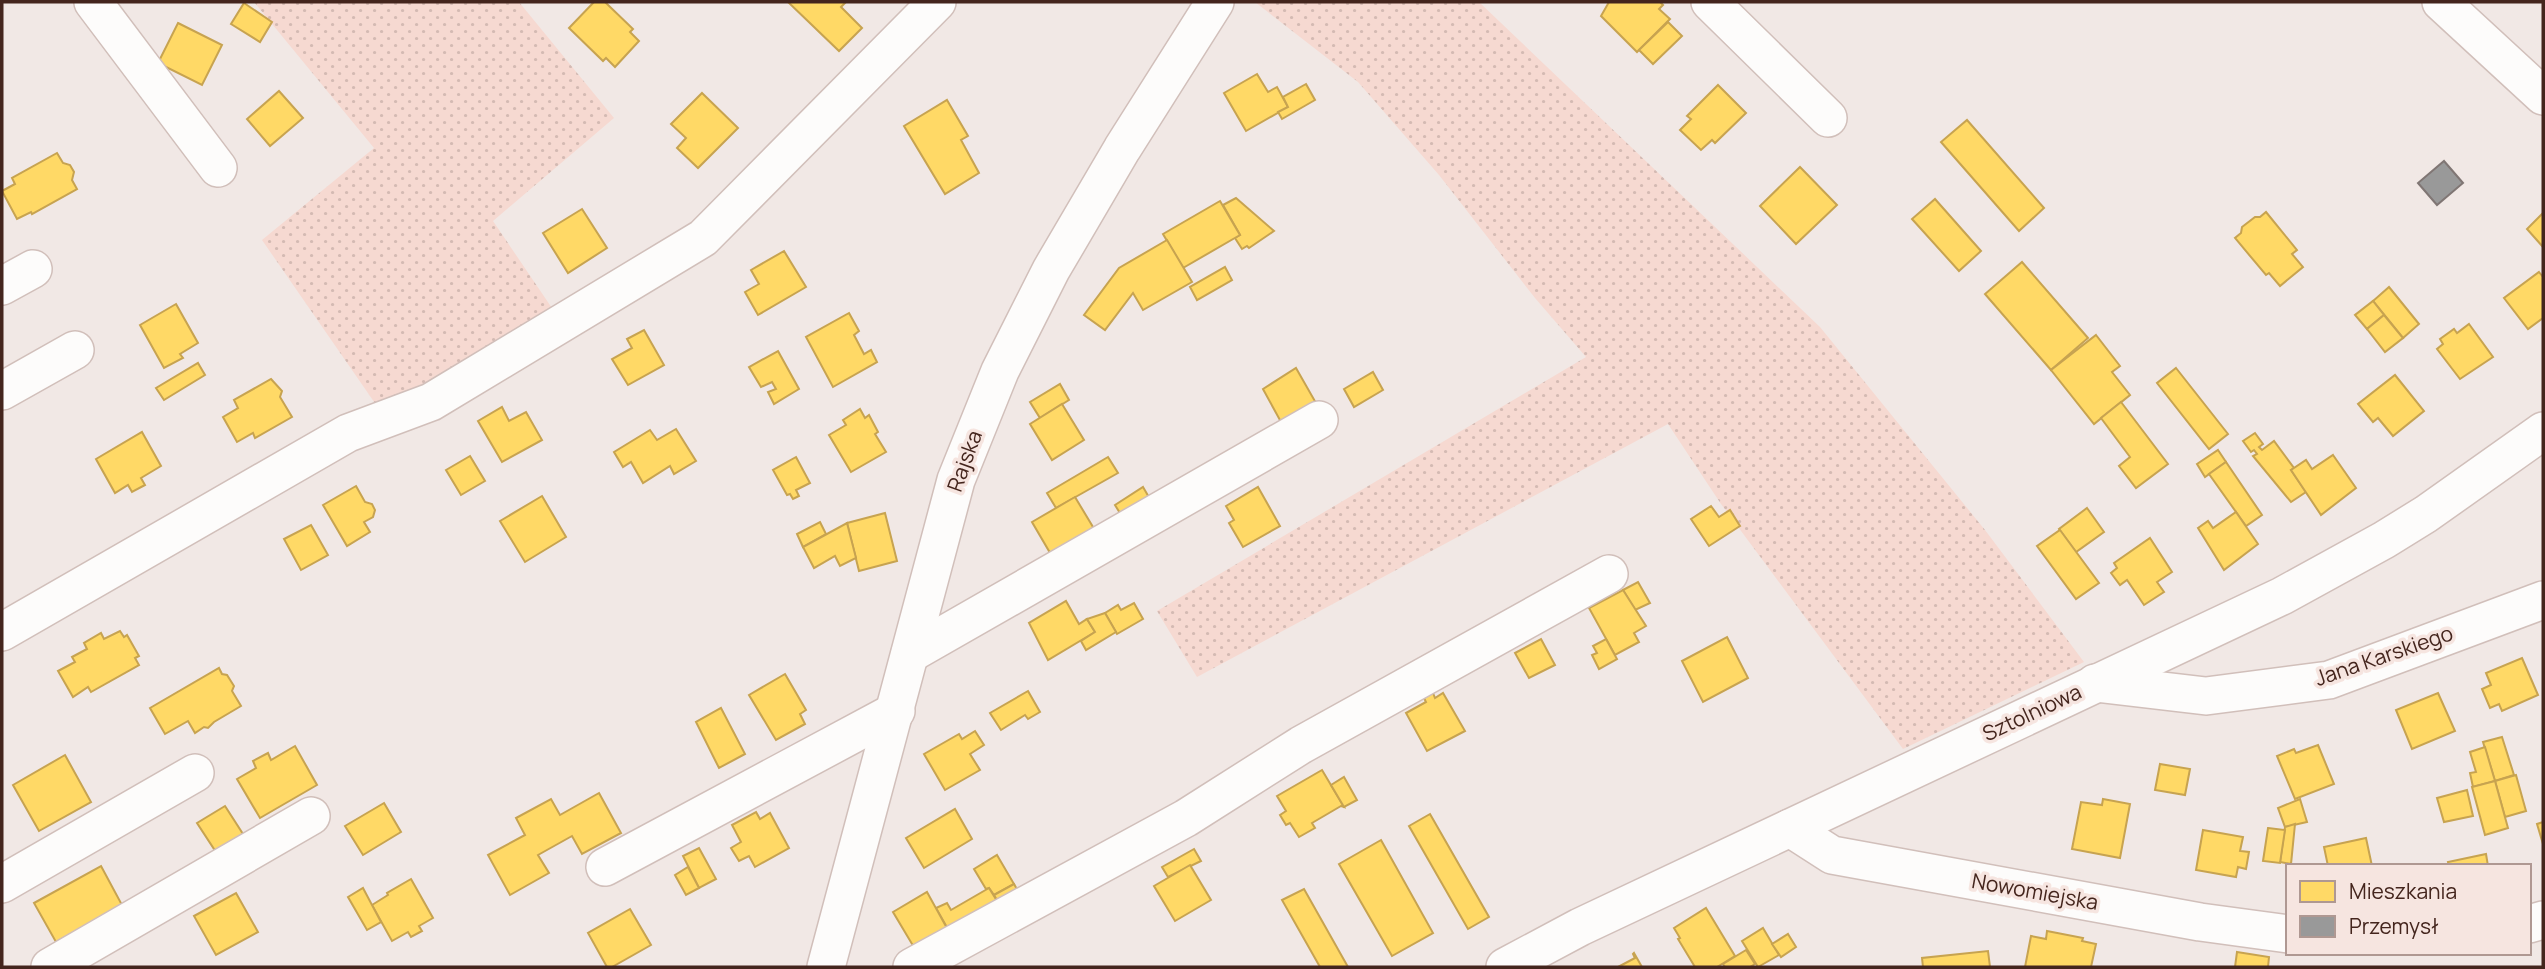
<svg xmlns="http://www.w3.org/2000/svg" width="2545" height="969" viewBox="0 0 2545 969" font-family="Manrope,sans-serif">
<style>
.grass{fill:url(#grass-dots)}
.homes{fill:#ffd966;stroke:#c7a350;stroke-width:2}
.industry{fill:#999;stroke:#807674;stroke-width:2}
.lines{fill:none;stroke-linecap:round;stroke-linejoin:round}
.minor-casing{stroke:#d1bfba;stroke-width:40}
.minor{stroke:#fdfcfb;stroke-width:37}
.labels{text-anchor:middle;stroke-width:7;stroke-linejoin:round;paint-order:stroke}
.street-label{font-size:21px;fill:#44251d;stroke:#f6e5e0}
</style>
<defs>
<pattern id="grass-dots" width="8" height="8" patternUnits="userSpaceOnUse" patternTransform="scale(1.75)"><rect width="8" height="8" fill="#f6d9d1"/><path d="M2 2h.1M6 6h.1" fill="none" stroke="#d4bab3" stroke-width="1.8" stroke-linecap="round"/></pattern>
</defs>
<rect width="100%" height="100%" fill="#f1e8e5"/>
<g class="grass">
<polygon points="254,2 519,2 614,118 493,221 556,314 414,399 379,409 262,240 374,148"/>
<polygon points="1255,2 1479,2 1820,327 1985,530 2084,662 1903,749 1721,504 1668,424 1197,677 1157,611 1586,357 1535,298 1439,175 1358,82"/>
</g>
<g class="homes">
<polygon points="594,2 605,2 633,29 630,32 639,41 615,67 606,58 603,61 569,28"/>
<polygon points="788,2 846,2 841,7 862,28 839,51"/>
<polygon points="1609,2 1660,2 1663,5 1659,9 1670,19 1637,52 1601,16"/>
<polygon points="244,3 272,22 260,42 231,24"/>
<polygon points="1668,22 1682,36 1653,64 1639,50"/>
<polygon points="178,23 222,45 202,85 158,63"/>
<polygon points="1257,74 1268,92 1277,87 1288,107 1246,131 1224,93"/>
<polygon points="1306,84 1315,100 1282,119 1278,112 1288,107 1283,97"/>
<polygon points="1718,85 1746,113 1715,143 1712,140 1701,150 1680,130 1691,119 1687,116"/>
<polygon points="279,91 303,118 270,146 247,119"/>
<polygon points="702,93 738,128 698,168 677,148 686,138 671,124"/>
<polygon points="947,100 968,136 961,140 979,173 945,194 904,126"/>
<polygon points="1967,120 2044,208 2019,231 1941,142"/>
<polygon points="57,153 63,163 70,165 74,172 72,180 77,189 32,214 31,212 17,219 2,191 15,184 12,178"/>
<polygon points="1800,167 1837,205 1796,244 1760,206"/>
<polygon points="1236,198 1274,231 1249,248 1247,246 1242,249 1235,238 1240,235 1223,205"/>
<polygon points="1935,199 1981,251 1959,271 1912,219"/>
<polygon points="1220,201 1240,235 1183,268 1163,234"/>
<polygon points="582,209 607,248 568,273 543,233"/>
<polygon points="2266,212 2297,250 2292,254 2303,267 2280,286 2269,273 2266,275 2235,238 2241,233 2242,227 2255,217 2260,217"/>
<polygon points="2543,213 2543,247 2527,229"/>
<polygon points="1167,240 1192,282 1143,310 1133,293 1105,330 1084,315 1119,268"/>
<polygon points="784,251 806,287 758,315 745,292 759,284 751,270"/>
<polygon points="2022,262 2088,338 2051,370 1985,294"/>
<polygon points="1225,267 1232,280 1197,300 1190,287"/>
<polygon points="2539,272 2543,277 2543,318 2528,329 2504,298"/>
<polygon points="2389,287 2419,324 2403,338 2373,301"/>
<polygon points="2373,301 2384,315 2367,329 2355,315"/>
<polygon points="176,304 198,343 180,354 183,358 164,368 140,325"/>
<polygon points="849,313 859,331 854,335 864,354 871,350 877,362 833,387 806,337"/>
<polygon points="2384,315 2403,338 2385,352 2367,329"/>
<polygon points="2469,324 2493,357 2460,379 2437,349 2443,344 2440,339 2454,329 2457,333"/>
<polygon points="644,330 664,365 628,385 612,359 632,348 627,339"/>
<polygon points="2096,335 2120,366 2112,372 2130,395 2094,424 2051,370"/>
<polygon points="778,351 799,389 774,404 768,392 776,389 772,382 761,387 749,367"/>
<polygon points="198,363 205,375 164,400 156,388"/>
<polygon points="1296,368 1316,403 1281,422 1263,389"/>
<polygon points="2176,368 2228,434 2209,449 2157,383"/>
<polygon points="1373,372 1383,390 1354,407 1344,389"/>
<polygon points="2395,375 2424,411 2393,436 2378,418 2373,422 2358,404"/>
<polygon points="271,379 282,391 280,397 292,417 255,438 253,433 237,442 223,417 238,408 234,400"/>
<polygon points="1060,384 1069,400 1040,418 1030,402"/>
<polygon points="2121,402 2168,464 2136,488 2119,466 2130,457 2101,418"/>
<polygon points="1062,404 1084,440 1052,460 1030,424"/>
<polygon points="502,407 509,421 526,412 542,440 502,462 478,421"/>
<polygon points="860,409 865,418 869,415 878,432 875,434 886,452 851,472 829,435 846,425 843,420"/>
<polygon points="676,429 696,461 674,474 670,466 643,483 631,462 623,467 614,452 650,430 657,440"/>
<polygon points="142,432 161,466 141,478 145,485 132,492 128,485 115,493 96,459"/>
<polygon points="2255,433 2263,444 2259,447 2262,450 2274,441 2294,468 2291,470 2306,492 2291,502 2253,456 2257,454 2254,450 2251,452 2243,441"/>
<polygon points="2218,450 2226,462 2205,477 2197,464"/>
<polygon points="2333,455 2356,488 2321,515 2291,470 2306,460 2312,469"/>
<polygon points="470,456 485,481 461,495 446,470"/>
<polygon points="796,457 810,483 796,490 799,496 793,499 790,494 787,495 773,470"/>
<polygon points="1108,457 1118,473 1056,508 1047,493"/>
<polygon points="2226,462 2262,515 2246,526 2209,474"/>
<polygon points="356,486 365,502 372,504 375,510 373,517 364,522 370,532 347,546 323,505"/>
<polygon points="1143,487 1154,506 1126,523 1115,505"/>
<polygon points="1258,487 1280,526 1243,547 1229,523 1234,520 1226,506"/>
<polygon points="542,496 566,537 525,562 500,521"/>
<polygon points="1075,497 1099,537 1056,563 1032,522"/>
<polygon points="1711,506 1719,517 1730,510 1740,526 1709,546 1691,519"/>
<polygon points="2087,508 2104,532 2076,552 2059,529"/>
<polygon points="2236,512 2258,544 2224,570 2198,528 2208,521 2213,528"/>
<polygon points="885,513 897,561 859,571 847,523"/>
<polygon points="820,522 826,534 803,547 797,534"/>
<polygon points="847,523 856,558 840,566 835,556 814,568 803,547"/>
<polygon points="311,525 328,555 301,570 284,539"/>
<polygon points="2060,530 2099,583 2076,599 2037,546"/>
<polygon points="2150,538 2172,572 2157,582 2164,592 2144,605 2127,580 2120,585 2111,573 2117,568 2114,563"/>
<polygon points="1638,582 1650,603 1635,610 1623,590"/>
<polygon points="1623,590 1646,626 1634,633 1639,642 1615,655 1589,608"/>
<polygon points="1066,601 1079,624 1087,619 1095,632 1048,660 1029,623"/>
<polygon points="1134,603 1143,619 1117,634 1105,613 1118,605 1121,610"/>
<polygon points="1105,613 1116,632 1086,650 1081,641 1095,632 1087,619"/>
<polygon points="120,631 124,637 127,635 139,656 135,658 139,665 91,692 88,687 73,697 58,671 75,662 72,657 87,649 84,643 101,633 104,639"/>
<polygon points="1727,637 1748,678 1703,702 1682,661"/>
<polygon points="1541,639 1555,665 1529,678 1515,653"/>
<polygon points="1606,639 1617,659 1599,669 1592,655 1597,653 1593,646"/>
<polygon points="2522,658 2538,695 2502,711 2499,704 2490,708 2482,689 2491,685 2486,673"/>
<polygon points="219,668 222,674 227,675 234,686 232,691 241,706 214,722 208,728 204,727 195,733 188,721 165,734 150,708"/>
<polygon points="785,674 806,710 800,714 805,724 776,740 749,695"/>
<polygon points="1028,691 1040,712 1028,719 1025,715 1001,730 990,713"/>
<polygon points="1433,693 1435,698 1443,693 1465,731 1427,751 1406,713 1426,702 1424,698"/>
<polygon points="2438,693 2455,731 2412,749 2396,710"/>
<polygon points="721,708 745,754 719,768 696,722"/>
<polygon points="975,731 984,745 970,754 980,770 945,790 924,754 959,734 962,739"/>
<polygon points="2502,737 2514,775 2495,781 2483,742"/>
<polygon points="2318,745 2334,784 2295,799 2277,756 2294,749 2296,753"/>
<polygon points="295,746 317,785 260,818 237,779 256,768 253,761 268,753 271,760"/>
<polygon points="2485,747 2495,781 2473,787 2470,773 2476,772 2470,752"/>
<polygon points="65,755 91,802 39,831 13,785"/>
<polygon points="2160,764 2190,769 2185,795 2155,790"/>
<polygon points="1322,770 1344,807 1341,806 1312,823 1315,828 1299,837 1290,823 1286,825 1280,815 1286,811 1277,796"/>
<polygon points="2516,775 2526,811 2505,817 2495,781"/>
<polygon points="1344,777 1357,800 1344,807 1331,785"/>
<polygon points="2495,781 2508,828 2485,835 2472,787"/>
<polygon points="2467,790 2473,816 2444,822 2437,798"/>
<polygon points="599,793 621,833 582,854 572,836 538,855 549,873 510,895 488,855 525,835 516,818 551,799 560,815"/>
<polygon points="2103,799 2130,804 2120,858 2072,849 2081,802 2102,805"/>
<polygon points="2300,799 2307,822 2285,827 2278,808"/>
<polygon points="384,803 401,832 363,855 345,826"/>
<polygon points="225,806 243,834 216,852 197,823"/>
<polygon points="955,809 972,839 924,868 906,838"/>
<polygon points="756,812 760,819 770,813 789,848 755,867 749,856 739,861 731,848 741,842 732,825"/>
<polygon points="1430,814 1489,917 1468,929 1409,826"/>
<polygon points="2543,822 2543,844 2537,824"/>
<polygon points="2295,824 2291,864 2280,862 2285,827"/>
<polygon points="2268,828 2285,830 2280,863 2263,861"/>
<polygon points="2203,830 2243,837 2240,851 2249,852 2246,869 2238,867 2236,877 2196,870"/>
<polygon points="2366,838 2372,866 2328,866 2324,847"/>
<polygon points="1381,840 1433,933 1392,956 1339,864"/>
<polygon points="699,848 716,879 699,888 683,856"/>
<polygon points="1194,849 1201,861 1168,877 1162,867"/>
<polygon points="2486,854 2488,866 2449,866 2448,862"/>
<polygon points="997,855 1014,884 994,895 989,888 986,889 974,869"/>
<polygon points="1190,865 1211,900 1175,921 1154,886"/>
<polygon points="101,866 122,905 56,942 34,903"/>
<polygon points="688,867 699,888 686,895 675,875"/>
<polygon points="411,879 433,918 419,926 422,931 411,937 408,932 392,941 372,905 388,895 387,893"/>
<polygon points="1014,884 1022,898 1002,909 994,895"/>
<polygon points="363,888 381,922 367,930 348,897"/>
<polygon points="989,888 1002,909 953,938 936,908 947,903 951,910"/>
<polygon points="1304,889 1348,967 1320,967 1282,900"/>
<polygon points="927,892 948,930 915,949 893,912"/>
<polygon points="236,893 258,932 216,955 194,916"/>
<polygon points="1706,908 1735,956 1717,967 1695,967 1678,939 1680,938 1674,928"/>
<polygon points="630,909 651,945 612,967 607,967 588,933"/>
<polygon points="1763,928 1779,955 1758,967 1742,941"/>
<polygon points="2047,931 2083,938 2082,941 2096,944 2091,967 2025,967 2031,936 2046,939"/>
<polygon points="1788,934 1796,947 1781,957 1772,944"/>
<polygon points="1746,950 1755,964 1750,967 1725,967 1723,964"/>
<polygon points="1988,951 1990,967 1923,967 1922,958"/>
<polygon points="2237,952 2269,957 2268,967 2235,967"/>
<polygon points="1634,953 1642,967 1618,967 1635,958 1633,954"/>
</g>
<polygon class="industry" points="2444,161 2463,183 2437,205 2418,183"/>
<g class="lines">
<defs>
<g id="minor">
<polyline points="93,2 218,168"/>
<polyline points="1710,2 1828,118"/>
<polyline points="2441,2 2543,96"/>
<polyline points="2,286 33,269"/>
<polyline points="2,391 75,350"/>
<polyline points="2,632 348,433 431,402 703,238 937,2"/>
<polyline points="910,654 1319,420"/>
<polyline points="2095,683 2206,696 2329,680 2543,600"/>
<polyline points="1790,828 1832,855 2200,922 2288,934"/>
<polyline points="605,867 896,711"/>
<polyline points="2,884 195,773"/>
<polyline points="2529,924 2543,920"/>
<polyline points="50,967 311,816"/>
<polyline points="826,967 956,480 1000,371 1051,270 1122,149 1215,2"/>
<polyline points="912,967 1186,818 1301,745 1609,574"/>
<polyline points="1505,967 1580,927 2282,596 2384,540 2426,514 2543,431"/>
</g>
</defs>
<use href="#minor" class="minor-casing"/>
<use href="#minor" class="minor"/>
</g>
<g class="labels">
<g class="street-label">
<text transform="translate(965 461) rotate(-70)" y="7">Rajska</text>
<text transform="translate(2384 656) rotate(-19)" y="7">Jana Karskiego</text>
<text transform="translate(2032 713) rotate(-25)" y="7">Sztolniowa</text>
<text transform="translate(2035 892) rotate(10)" y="7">Nowomiejska</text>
</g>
</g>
<rect width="2545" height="969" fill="none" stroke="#44251d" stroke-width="7"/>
<rect x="2286" y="864" width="245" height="91" fill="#f6e5e0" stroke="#af9892" stroke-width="2"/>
<rect x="2300" y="881" width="35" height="21" fill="#ffd966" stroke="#af9892" stroke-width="2"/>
<text x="2349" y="899" font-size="21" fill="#44251d">Mieszkania</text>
<rect x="2300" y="916" width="35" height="21" fill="#999999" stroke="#af9892" stroke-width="2"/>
<text x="2349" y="934" font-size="21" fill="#44251d">Przemysł</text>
</svg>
